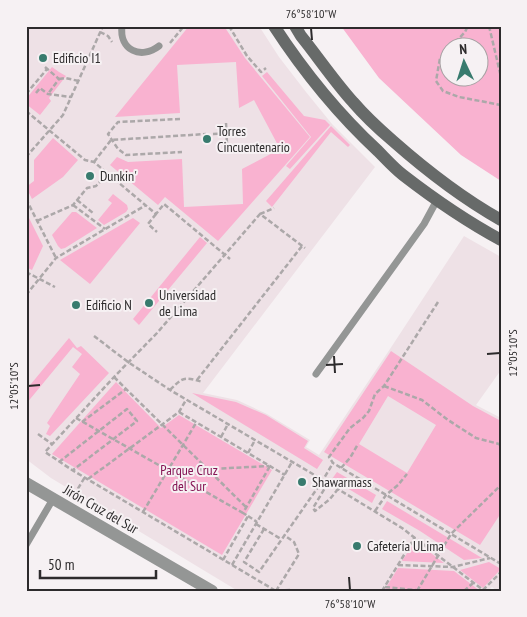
<svg xmlns="http://www.w3.org/2000/svg" width="527" height="617" viewBox="0 0 527 617" font-family="'PT Sans Narrow',sans-serif">
<style>
.built{fill:#eee1e6}
.green{fill:#f9b2d0;fill-rule:evenodd}
.lines{fill:none;stroke-linecap:round;stroke-linejoin:round}
.path{stroke:#aca8a9;stroke-width:2.5;stroke-dasharray:5 2.5;stroke-linecap:butt}
.lane{stroke:#949695;stroke-width:7}
.street{stroke:#949695;stroke-width:12}
.secondary{stroke:#676a69;stroke-width:12}
.ticks{fill:none;stroke:#2d2b2c;stroke-width:2}
.poi-dot{fill:#387b6e;stroke:#f6f1f3;stroke-width:2}
.labels{text-anchor:middle;stroke-width:4;stroke-linejoin:round;paint-order:stroke}
.poi-label{font-size:14px;fill:#2d2b2c;stroke:#f6f1f3;text-anchor:start}
.park-label{font-size:14px;fill:#851454;stroke:#f6f1f3}
.street-label{font-size:14px;fill:#2d2b2c;stroke:#f6f1f3}
.neatline{fill:none;stroke:#2d2b2c;stroke-width:2}
.ticks-label{font-size:12px;text-anchor:middle;fill:#2d2b2c}
</style>
<rect width="100%" height="100%" fill="#f6f1f3"/>
<polygon class="built" points="26,26 259,26 279,57 306,92 332,124 375,167 203,393 237,400 267,414 310,440 306,447 319,455 390,349 464,236 501,257 501,370 476,405 501,418 501,591 497,591 492,587 488,591 238,591 51,478 26,459"/>
<g class="green">
<polygon points="189,26 224,26 245,58 310,137 218,241 165,197 158,205 110,165 117,157 128,162 182,159 184,207 243,204 242,169 280,149 254,100 239,108 236,62 177,65 180,113 115,117"/>
<path d="M341,26H501V181L461,155L379,78ZM450,48H480V78H450Z"/>
<polygon points="52,67 59,72 66,76 49,98 51,101 40,115 26,104 26,99"/>
<polygon points="267,72 304,116 325,120 330,125 290,169 286,166 311,137 262,76"/>
<polygon points="331,126 350,145 348,147 331,132 272,207 266,201"/>
<polygon points="53,138 78,160 63,177 32,199 26,187 34,181 34,160"/>
<polygon points="113,194 127,205 128,209 126,212 104,225 98,220 112,203 108,200"/>
<polygon points="26,212 43,246 32,270 26,267"/>
<polygon points="72,212 76,212 97,228 65,248 61,249 58,246 52,235"/>
<polygon points="133,218 140,223 90,284 60,260"/>
<polygon points="200,237 207,243 139,325 133,319"/>
<polygon points="69,338 77,348 81,346 109,373 50,436 46,434 50,426 47,423 80,374 72,367 82,354 73,347 26,404 26,390"/>
<path d="M391,351L473,406L501,421V513L480,545L324,452ZM388,396L436,425L407,473L359,444Z"/>
<polygon points="116,382 161,428 179,415 272,470 222,555 52,454"/>
<polygon points="192,393 236,402 266,415 308,441 304,448 323,460 317,469"/>
<polygon points="337,472 376,495 372,503 332,479"/>
<polygon points="387,501 482,558 464,560 420,531 382,509"/>
<polygon points="415,541 444,563 402,561"/>
<polygon points="489,562 501,569 483,588 460,570"/>
<polygon points="398,568 454,571 480,591 384,591"/>
</g>
<g class="lines">
<g class="path">
<polyline points="229,26 247,56 261,72 266,68"/>
<polyline points="489,26 501,77"/>
<polyline points="100,32 108,36 112,42"/>
<polyline points="170,43 184,26"/>
<polyline points="450,48 440,58 436,81 443,91 459,97 501,105"/>
<polyline points="450,48 465,32 468,26"/>
<polyline points="45,67 59,79 48,94"/>
<polyline points="59,79 65,78 79,81"/>
<polyline points="36,93 40,88 48,94 71,97"/>
<polyline points="26,94 47,69"/>
<polyline points="26,111 85,160 94,162 156,214 164,204 230,259"/>
<polyline points="180,119 118,122 108,134 118,149 126,155 182,152"/>
<polyline points="226,123 227,144"/>
<polyline points="213,134 240,133"/>
<polyline points="26,157 63,115 103,26"/>
<polyline points="94,162 111,140 206,134"/>
<polyline points="26,199 56,258"/>
<polyline points="77,200 93,213"/>
<polyline points="73,205 105,229"/>
<polyline points="156,214 148,224 157,232"/>
<polyline points="260,214 274,208"/>
<polyline points="37,221 73,205 87,188 96,186 108,173"/>
<polyline points="26,272 55,287"/>
<polyline points="26,295 56,258 146,205"/>
<polyline points="438,302 384,386 375,394 369,411 363,418 350,428 329,457 333,463 501,564"/>
<polyline points="94,336 128,362 170,390 323,480 402,528 483,590 501,572"/>
<polyline points="114,377 246,507"/>
<polyline points="197,380 302,246"/>
<polyline points="384,386 422,400 448,420 476,438 499,444 501,446"/>
<path d="M170,390C184,376 184,377 203,382"/>
<polyline points="179,412 285,475"/>
<polyline points="76,418 243,513"/>
<polyline points="82,422 126,389"/>
<polyline points="38,434 52,444"/>
<polyline points="221,437 228,424"/>
<polyline points="248,453 255,440"/>
<polyline points="59,462 127,409 137,421 73,470"/>
<polyline points="341,468 350,458 358,444"/>
<polyline points="169,471 269,466"/>
<polyline points="88,479 179,412 186,400"/>
<polyline points="328,483 313,508 315,511 330,499 338,489"/>
<polyline points="74,495 85,477"/>
<polyline points="375,511 386,495 398,485 407,474"/>
<polyline points="143,512 196,423"/>
<polyline points="248,516 257,522"/>
<polyline points="256,524 281,539"/>
<polyline points="264,529 244,562 259,572 323,480 333,463"/>
<polyline points="223,560 248,516 243,513 270,466"/>
<polyline points="232,565 292,462"/>
<polyline points="398,565 453,567 490,558"/>
<polyline points="385,587 426,591"/>
<polyline points="290,590 276,591 72,470 45,452 114,377 157,333 260,214 305,248"/>
<polyline points="276,591 299,554 294,542 284,535"/>
<polyline points="382,591 415,537"/>
<polyline points="417,591 451,534 501,485"/>
<polyline points="464,591 473,583"/>
</g>
<g class="lane">
<path d="M122,26C119,50 141,60 159,46"/>
<polyline points="316,374 424,224 437,200"/>
<polyline points="26,545 53,499"/>
</g>
<polyline class="street" points="26,483 212,591"/>
<g class="secondary">
<path d="M274,26C304,72 337,113 378,151C386,159 394,168 403,175C434,199 466,221 501,240"/>
<path d="M295,26L301,36C318,57 334,81 353,102C365,116 379,129 393,141C427,171 462,198 501,220"/>
</g>
</g>
<path class="ticks" d="M311,28L312,40M487,354L500,353M334,356L335,373M326,365L343,364M28,386L40,385M349,577L350,590"/>
<g class="poi-dot">
<circle cx="43" cy="58" r="5"/>
<circle cx="207" cy="139" r="5"/>
<circle cx="90" cy="176" r="5"/>
<circle cx="149" cy="303" r="5"/>
<circle cx="76" cy="305" r="5"/>
<circle cx="302" cy="482" r="5"/>
<circle cx="357" cy="546" r="5"/>
</g>
<g class="labels">
<g class="poi-label">
<text x="53" y="63">Edificio I1</text>
<text x="217" y="136">Torres<tspan x="217" dy="16">Cincuentenario</tspan></text>
<text x="100" y="181">Dunkin'</text>
<text x="159" y="300">Universidad<tspan x="159" dy="16">de Lima</tspan></text>
<text x="86" y="310">Edificio N</text>
<text x="312" y="487">Shawarmass</text>
<text x="367" y="551">Cafetería ULima</text>
</g>
<g class="park-label">
<text x="189" y="475">Parque Cruz<tspan x="189" dy="16">del Sur</tspan></text>
</g>
<g class="street-label">
<text transform="translate(101 509) rotate(30)" y="5">Jirón Cruz del Sur</text>
</g>
</g>
<rect width="527" height="617" fill="none" stroke="#f6f1f3" stroke-width="55"/>
<g transform="translate(464 62) rotate(356)"><circle r="24" fill="#f6f1f3" stroke="#a6a2a3"/>
<path d="M0-4L9 19L0 12L-9 19Z" fill="#387b6e"/>
<text y="-8" font-size="14" font-weight="bold" text-anchor="middle" fill="#2d2b2c">N</text>
</g>
<path d="M40 570v8h116v-8" fill="none" stroke="#2d2b2c" stroke-width="2.5"/>
<text x="48" y="570" font-size="15" fill="#2d2b2c" stroke="#f6f1f3" stroke-width="4" paint-order="stroke">50 m</text>
<rect x="28" y="28" width="472" height="562" class="neatline"/>
<g class="ticks-label">
<text x="311" y="18">76°58'10"W</text>
<text transform="translate(513 353) rotate(-90)" y="4">12°05'10"S</text>
<text transform="translate(14 386) rotate(-90)" y="4">12°05'10"S</text>
<text x="350" y="608">76°58'10"W</text>
</g>
</svg>
